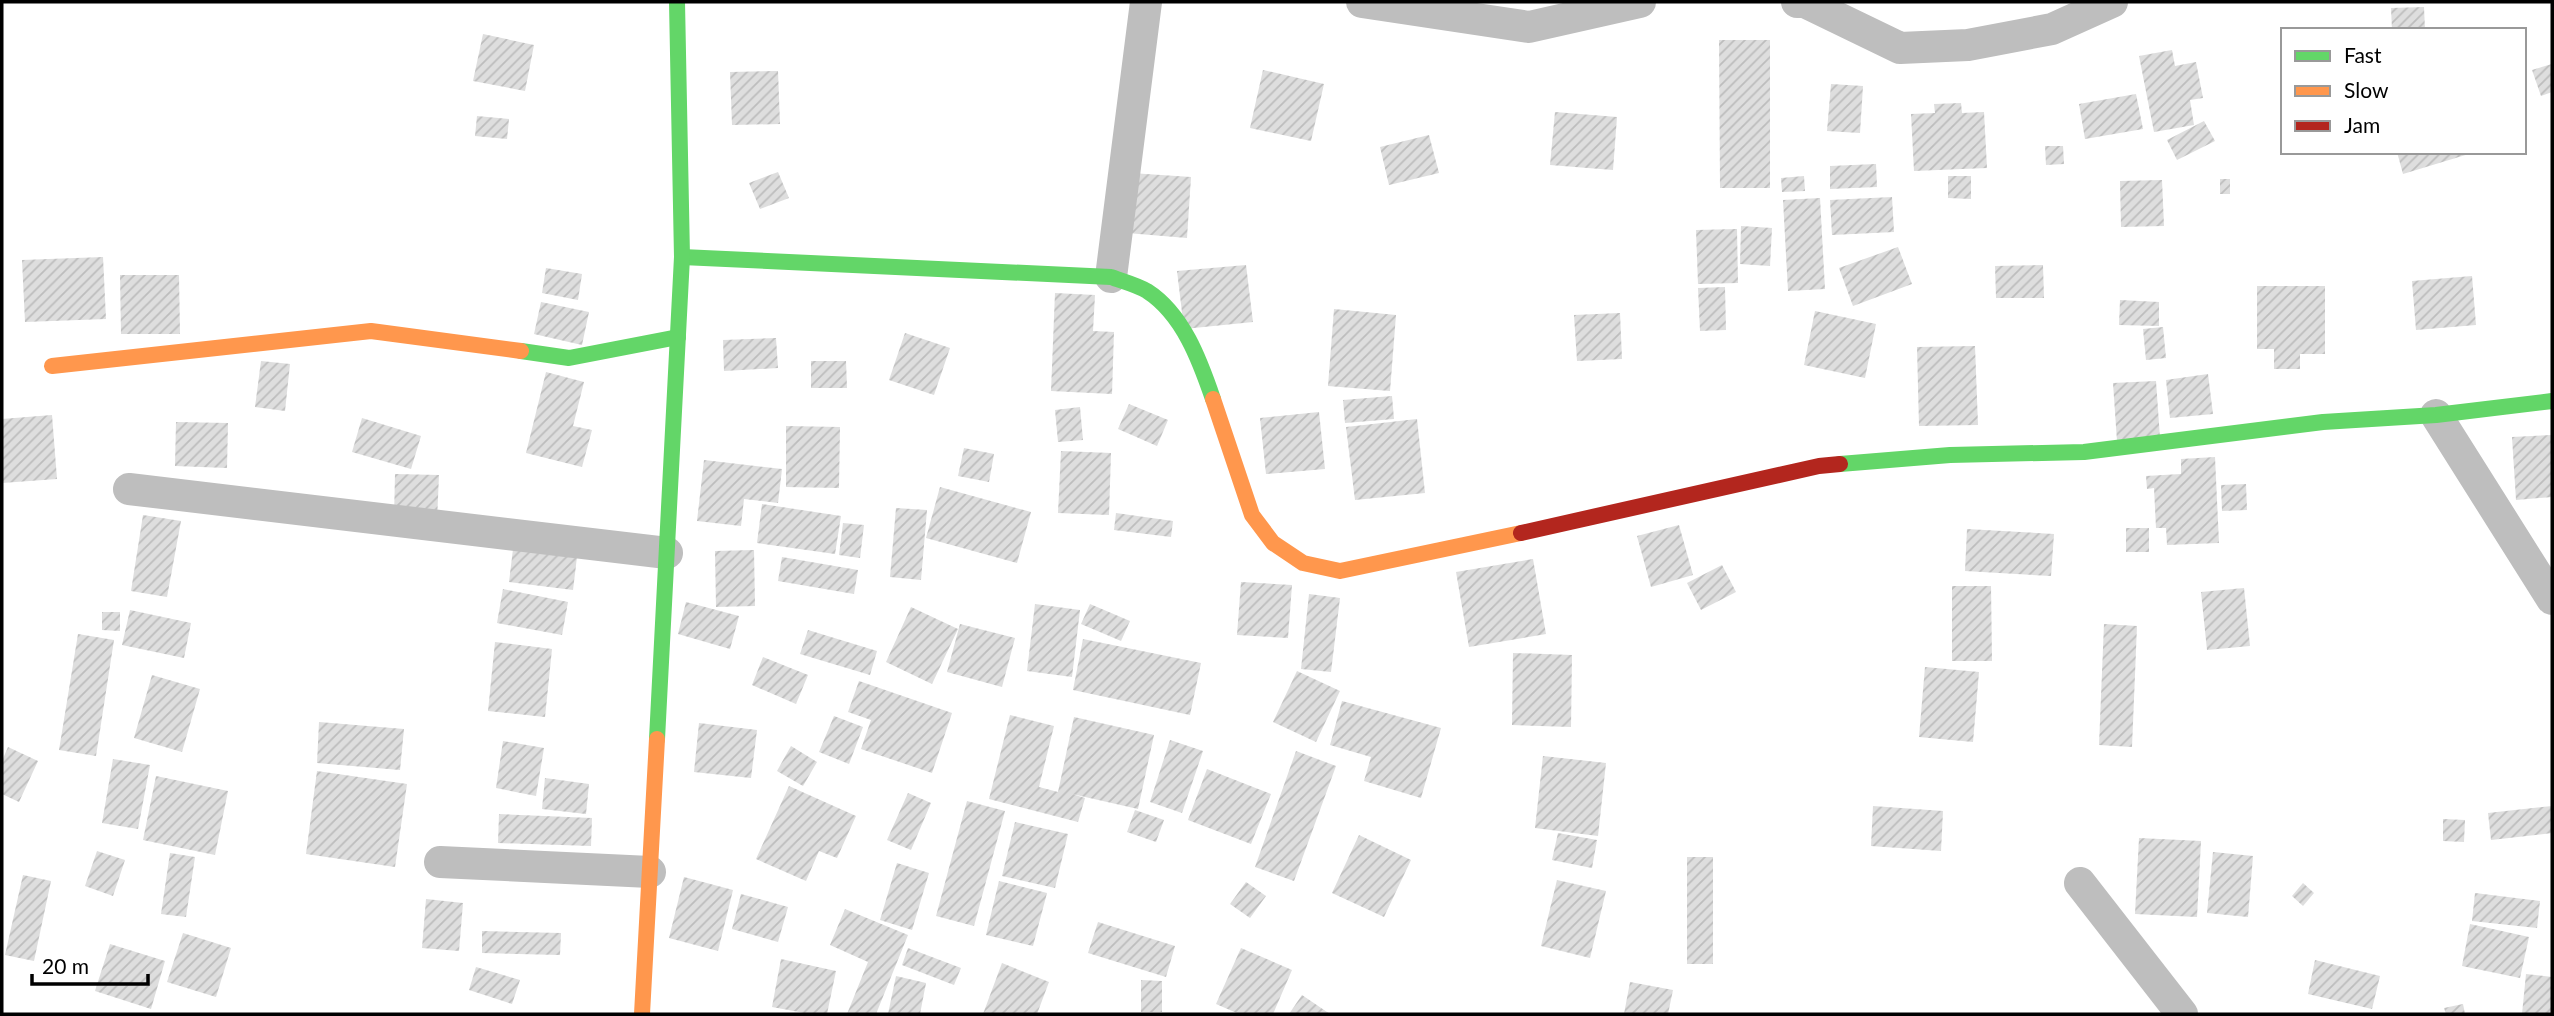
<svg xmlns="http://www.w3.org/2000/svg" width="2554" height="1016" viewBox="0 0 2554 1016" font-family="Lato,sans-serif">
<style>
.building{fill:url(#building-hatch)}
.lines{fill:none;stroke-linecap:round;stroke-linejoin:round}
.street{stroke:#bebebe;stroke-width:32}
.fast{stroke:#63d668;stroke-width:16}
.slow{stroke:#ff974d;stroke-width:16}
.jam{stroke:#b3261e;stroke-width:16}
</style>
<defs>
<pattern id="building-hatch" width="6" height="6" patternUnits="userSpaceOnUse" patternTransform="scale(1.75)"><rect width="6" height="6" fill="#dedede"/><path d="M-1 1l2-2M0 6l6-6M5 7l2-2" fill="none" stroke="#bdbdbd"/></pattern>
</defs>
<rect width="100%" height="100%" fill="#fff"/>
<g class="building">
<polygon points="2424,7 2425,30 2392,30 2391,8"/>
<polygon points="483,34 534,45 525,91 473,81"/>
<polygon points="1719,40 1770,40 1770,188 1720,188"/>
<polygon points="2172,50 2175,66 2196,62 2203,98 2190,100 2194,125 2154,132 2139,56"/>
<polygon points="2552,64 2552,92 2541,96 2532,70"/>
<polygon points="1263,70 1324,84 1311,141 1250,128"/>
<polygon points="778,71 780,124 732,125 730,72"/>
<polygon points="1831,84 1863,86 1860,133 1827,131"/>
<polygon points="2136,94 2143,129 2085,139 2079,104"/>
<polygon points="1961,103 1962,113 1984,112 1987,168 1914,171 1911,114 1935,113 1934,104"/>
<polygon points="1555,112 1617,117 1613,170 1550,165"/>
<polygon points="477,116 509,119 507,139 475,136"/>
<polygon points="2204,121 2215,141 2177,160 2167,140"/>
<polygon points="1429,135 1439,173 1389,185 1380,147"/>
<polygon points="2045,146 2063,146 2064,164 2046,165"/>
<polygon points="2397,152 2472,152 2472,153 2403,174"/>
<polygon points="1876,164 1877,187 1830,189 1830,166"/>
<polygon points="778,172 789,198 760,209 749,183"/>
<polygon points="1131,173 1191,177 1187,238 1127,233"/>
<polygon points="1804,176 1805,191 1782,192 1781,178"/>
<polygon points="1948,176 1971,176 1971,199 1948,198"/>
<rect x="2220" y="179" width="10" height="15"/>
<polygon points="2162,180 2164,226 2121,227 2120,181"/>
<polygon points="1892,197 1894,232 1832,235 1830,200"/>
<polygon points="1820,198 1825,289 1788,291 1783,200"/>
<polygon points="1741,226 1772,228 1770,266 1740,264"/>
<polygon points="1737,229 1738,283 1698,284 1696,230"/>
<polygon points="1898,247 1912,284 1853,306 1839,268"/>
<polygon points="103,257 106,319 25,322 22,260"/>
<polygon points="1246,265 1253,322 1184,329 1177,271"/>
<polygon points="2043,265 2044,298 1996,298 1995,266"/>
<polygon points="546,268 582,274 578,300 542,293"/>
<polygon points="120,275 179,275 180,334 121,334"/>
<polygon points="2472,276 2476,325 2416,330 2412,281"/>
<polygon points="2257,286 2325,286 2325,354 2300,354 2300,369 2274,369 2274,349 2257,349"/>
<polygon points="1725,287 1726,330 1700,331 1698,288"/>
<polygon points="1055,293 1095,295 1093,331 1114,332 1112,394 1051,391"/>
<polygon points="2120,300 2159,302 2159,326 2119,325"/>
<polygon points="541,302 589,312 582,345 534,334"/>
<polygon points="1334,309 1396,315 1390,391 1328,386"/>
<polygon points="1815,311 1876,324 1865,378 1804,365"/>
<polygon points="1620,313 1622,359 1577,361 1574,315"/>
<polygon points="2163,327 2166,358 2146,360 2143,329"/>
<polygon points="905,333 950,348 934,395 889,380"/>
<polygon points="776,338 778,368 724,371 723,340"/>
<polygon points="1975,346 1978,425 1919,426 1917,347"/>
<polygon points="261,361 290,364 285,411 255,407"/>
<polygon points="811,361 846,361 847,388 811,388"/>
<polygon points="546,372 584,382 573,426 592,430 582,467 526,453"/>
<polygon points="2208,374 2213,414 2170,418 2166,380"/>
<polygon points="2156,381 2160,438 2117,441 2113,383"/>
<polygon points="1392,396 1394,419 1345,423 1343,400"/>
<polygon points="1129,404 1168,420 1157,446 1118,429"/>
<polygon points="1080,407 1083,440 1058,442 1055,410"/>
<polygon points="1319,412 1325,469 1266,474 1260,418"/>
<polygon points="52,415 57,479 2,483 2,419"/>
<polygon points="362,418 421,436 411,469 352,452"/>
<polygon points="1417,419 1425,493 1355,500 1346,427"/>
<polygon points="176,422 228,423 227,468 175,466"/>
<polygon points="786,426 840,427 839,488 786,487"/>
<polygon points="2552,435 2552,497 2516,500 2512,437"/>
<polygon points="964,448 994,454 989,482 958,476"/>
<polygon points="1061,451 1111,453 1109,515 1058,513"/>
<polygon points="2215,457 2219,543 2167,545 2166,528 2156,528 2154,488 2147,489 2146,476 2181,474 2181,459"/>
<polygon points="704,460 782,469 778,503 744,499 741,526 697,521"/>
<polygon points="395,474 439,475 437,521 394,519"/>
<polygon points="2246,484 2247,510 2222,511 2221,485"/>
<polygon points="940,487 1031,512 1017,563 926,538"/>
<polygon points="762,504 841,516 835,554 757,543"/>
<polygon points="896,508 927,510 921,580 890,577"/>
<polygon points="1116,513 1173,521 1171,537 1114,530"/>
<polygon points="143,515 181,521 167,597 131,591"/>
<polygon points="843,523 864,525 860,558 839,555"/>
<polygon points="1679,525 1693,575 1651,587 1637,536"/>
<rect x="2126" y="528" width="23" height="24"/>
<polygon points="1967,529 2054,534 2051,576 1965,571"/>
<polygon points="513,549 577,557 573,590 509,582"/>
<polygon points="754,550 755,606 716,607 715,551"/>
<polygon points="782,557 858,570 854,594 778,581"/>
<polygon points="1533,559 1546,634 1469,647 1456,572"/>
<polygon points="1722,565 1736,592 1701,610 1687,583"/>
<polygon points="1241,582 1292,585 1288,638 1237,635"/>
<polygon points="1952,586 1991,586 1992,661 1952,661"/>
<polygon points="2244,588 2250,646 2207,650 2201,592"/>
<polygon points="503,589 568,602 562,635 497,623"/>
<polygon points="1309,594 1340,598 1331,672 1301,669"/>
<polygon points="686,602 739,616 730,649 678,634"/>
<polygon points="1035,604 1080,610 1072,677 1027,671"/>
<polygon points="1090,604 1130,621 1121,641 1081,624"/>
<polygon points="911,607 958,629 932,684 886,662"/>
<polygon points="130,610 191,623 184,658 122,645"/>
<polygon points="102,612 120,612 120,631 102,630"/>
<polygon points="960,624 1015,638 1002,687 947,672"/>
<polygon points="2104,624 2137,626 2132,747 2099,745"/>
<polygon points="808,630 877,651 870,675 800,654"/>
<polygon points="78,634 114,640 96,756 59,750"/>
<polygon points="1083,639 1201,663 1190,715 1073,690"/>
<polygon points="495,642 552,649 545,717 488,711"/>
<polygon points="1513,653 1572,655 1571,727 1512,725"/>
<polygon points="763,657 808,675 796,704 752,685"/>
<polygon points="1925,667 1979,672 1973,742 1919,737"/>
<polygon points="1297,671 1340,691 1316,742 1273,722"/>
<polygon points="152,675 200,689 182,752 134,738"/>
<polygon points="859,681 952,713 932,773 861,749 871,720 848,712"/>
<polygon points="1342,701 1441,728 1421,798 1364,781 1371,757 1330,745"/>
<polygon points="1010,715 1054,726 1039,787 1058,792 1074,717 1154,735 1138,809 1072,794 1085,798 1078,822 989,799"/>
<polygon points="834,716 863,727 849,764 819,752"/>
<polygon points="319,722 404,729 400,770 317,763"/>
<polygon points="699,723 757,730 751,778 694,772"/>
<polygon points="1170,740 1203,751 1182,813 1150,802"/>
<polygon points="503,741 544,748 536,796 496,788"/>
<polygon points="791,746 817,762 803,786 777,771"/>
<polygon points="8,747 38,761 19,802 2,794 2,761"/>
<polygon points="1296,751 1336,766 1294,881 1255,867"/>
<polygon points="1543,756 1606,763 1598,836 1535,828"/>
<polygon points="113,759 150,765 138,829 102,823"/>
<polygon points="1207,769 1271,794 1251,844 1188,820"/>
<polygon points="317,771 407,784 395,867 306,854"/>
<polygon points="156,776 228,791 215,855 143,840"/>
<polygon points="545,778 589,784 586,814 542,809"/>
<polygon points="789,786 856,816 837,858 819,851 806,881 756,859"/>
<polygon points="908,793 931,803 911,850 887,840"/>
<polygon points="967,801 1005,811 974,926 936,916"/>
<polygon points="1873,806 1943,811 1941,851 1871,846"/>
<polygon points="2552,806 2552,833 2491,840 2488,813"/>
<polygon points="1135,810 1164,820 1156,842 1127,832"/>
<polygon points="499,814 592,818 591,846 498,843"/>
<polygon points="2443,819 2465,820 2464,842 2443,841"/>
<polygon points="1015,822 1068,834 1055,888 1002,876"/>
<polygon points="1558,833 1597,840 1592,868 1552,860"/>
<polygon points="1359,835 1411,860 1384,917 1332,893"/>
<polygon points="2139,838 2201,841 2197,917 2135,914"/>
<polygon points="97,851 125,860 113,896 85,886"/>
<polygon points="2213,852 2253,856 2248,917 2207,913"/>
<polygon points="170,853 195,857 186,917 161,914"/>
<rect x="1687" y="857" width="26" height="107"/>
<polygon points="897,863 929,873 912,930 880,920"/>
<polygon points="23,875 51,881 34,961 5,955"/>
<polygon points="684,877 733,890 718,951 669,938"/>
<polygon points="1557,880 1606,891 1590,958 1541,946"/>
<polygon points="999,881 1047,893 1033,946 986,935"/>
<polygon points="1246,882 1266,896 1250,918 1230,904"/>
<polygon points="2303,883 2314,893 2303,906 2292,896"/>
<polygon points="2475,893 2540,901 2537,928 2472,921"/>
<polygon points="741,894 788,907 778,942 732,929"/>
<polygon points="426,899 463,903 459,951 422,948"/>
<polygon points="845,909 908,935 876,1014 847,1014 868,962 830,945"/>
<polygon points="1098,922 1175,946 1166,977 1088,953"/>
<polygon points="2470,924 2529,937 2520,978 2462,966"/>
<polygon points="482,931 561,933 560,955 482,953"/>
<polygon points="183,933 231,948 216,997 167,982"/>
<polygon points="110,944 165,961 151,1009 95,991"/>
<polygon points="908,948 961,968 954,985 902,965"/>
<polygon points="1241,948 1292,970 1273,1014 1239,1014 1216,1004"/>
<polygon points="781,959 836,971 827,1014 810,1014 772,1007"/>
<polygon points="2315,960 2380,976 2372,1009 2308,994"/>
<polygon points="1002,963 1049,982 1037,1014 983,1014"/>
<polygon points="476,967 520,980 512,1004 469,990"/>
<polygon points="2526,974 2552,977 2552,1014 2522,1014"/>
<polygon points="896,976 926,983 920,1014 888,1014"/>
<polygon points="1141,980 1162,981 1162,1012 1141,1012"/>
<polygon points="1630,982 1673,990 1668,1014 1624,1014"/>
<polygon points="1302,995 1330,1014 1289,1014"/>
<polygon points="2463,1004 2465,1014 2446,1014 2444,1008"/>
</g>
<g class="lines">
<g class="street">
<polyline points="1362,2 1529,27 1640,2"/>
<polyline points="1797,2 1805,2 1900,48 1968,45 2052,29 2112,2"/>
<polyline points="1111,277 1146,2"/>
<polyline points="2436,415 2552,599"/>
<polyline points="129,489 667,553"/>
<polyline points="440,862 650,872"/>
<polyline points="2080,883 2182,1014"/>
</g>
<g class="fast">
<path d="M682,257L1111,277C1122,281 1137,285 1147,291C1183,314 1200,361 1213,399"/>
<polyline points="521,351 569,358 678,337"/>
<polyline points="1840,464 1950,455 2084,452 2323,422 2436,415 2552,401"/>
<polyline points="657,739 682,257 677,2"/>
</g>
<g class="slow">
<polyline points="52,366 371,331 521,351"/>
<polyline points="1213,399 1252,515 1273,543 1303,563 1340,571 1521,533"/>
<polyline points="642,1014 657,739"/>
</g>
<polyline class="jam" points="1521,533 1819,466 1840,464"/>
</g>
<rect width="2554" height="1016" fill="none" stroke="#000000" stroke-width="7"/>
<rect x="2281" y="28" width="245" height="126" fill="#ffffff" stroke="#999999" stroke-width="2"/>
<rect x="2295" y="51" width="35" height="10" fill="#63d668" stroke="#999999" stroke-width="2"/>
<text x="2344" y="63" font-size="21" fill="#000000">Fast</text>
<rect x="2295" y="86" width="35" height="10" fill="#ff974d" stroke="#999999" stroke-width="2"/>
<text x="2344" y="98" font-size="21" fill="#000000">Slow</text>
<rect x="2295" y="121" width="35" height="10" fill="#b3261e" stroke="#999999" stroke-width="2"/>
<text x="2344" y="133" font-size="21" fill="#000000">Jam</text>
<path d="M32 974v10h116v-10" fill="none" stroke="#000000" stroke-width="3.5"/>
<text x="42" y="974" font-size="21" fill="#000000" stroke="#ffffff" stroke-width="5" paint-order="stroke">20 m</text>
</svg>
